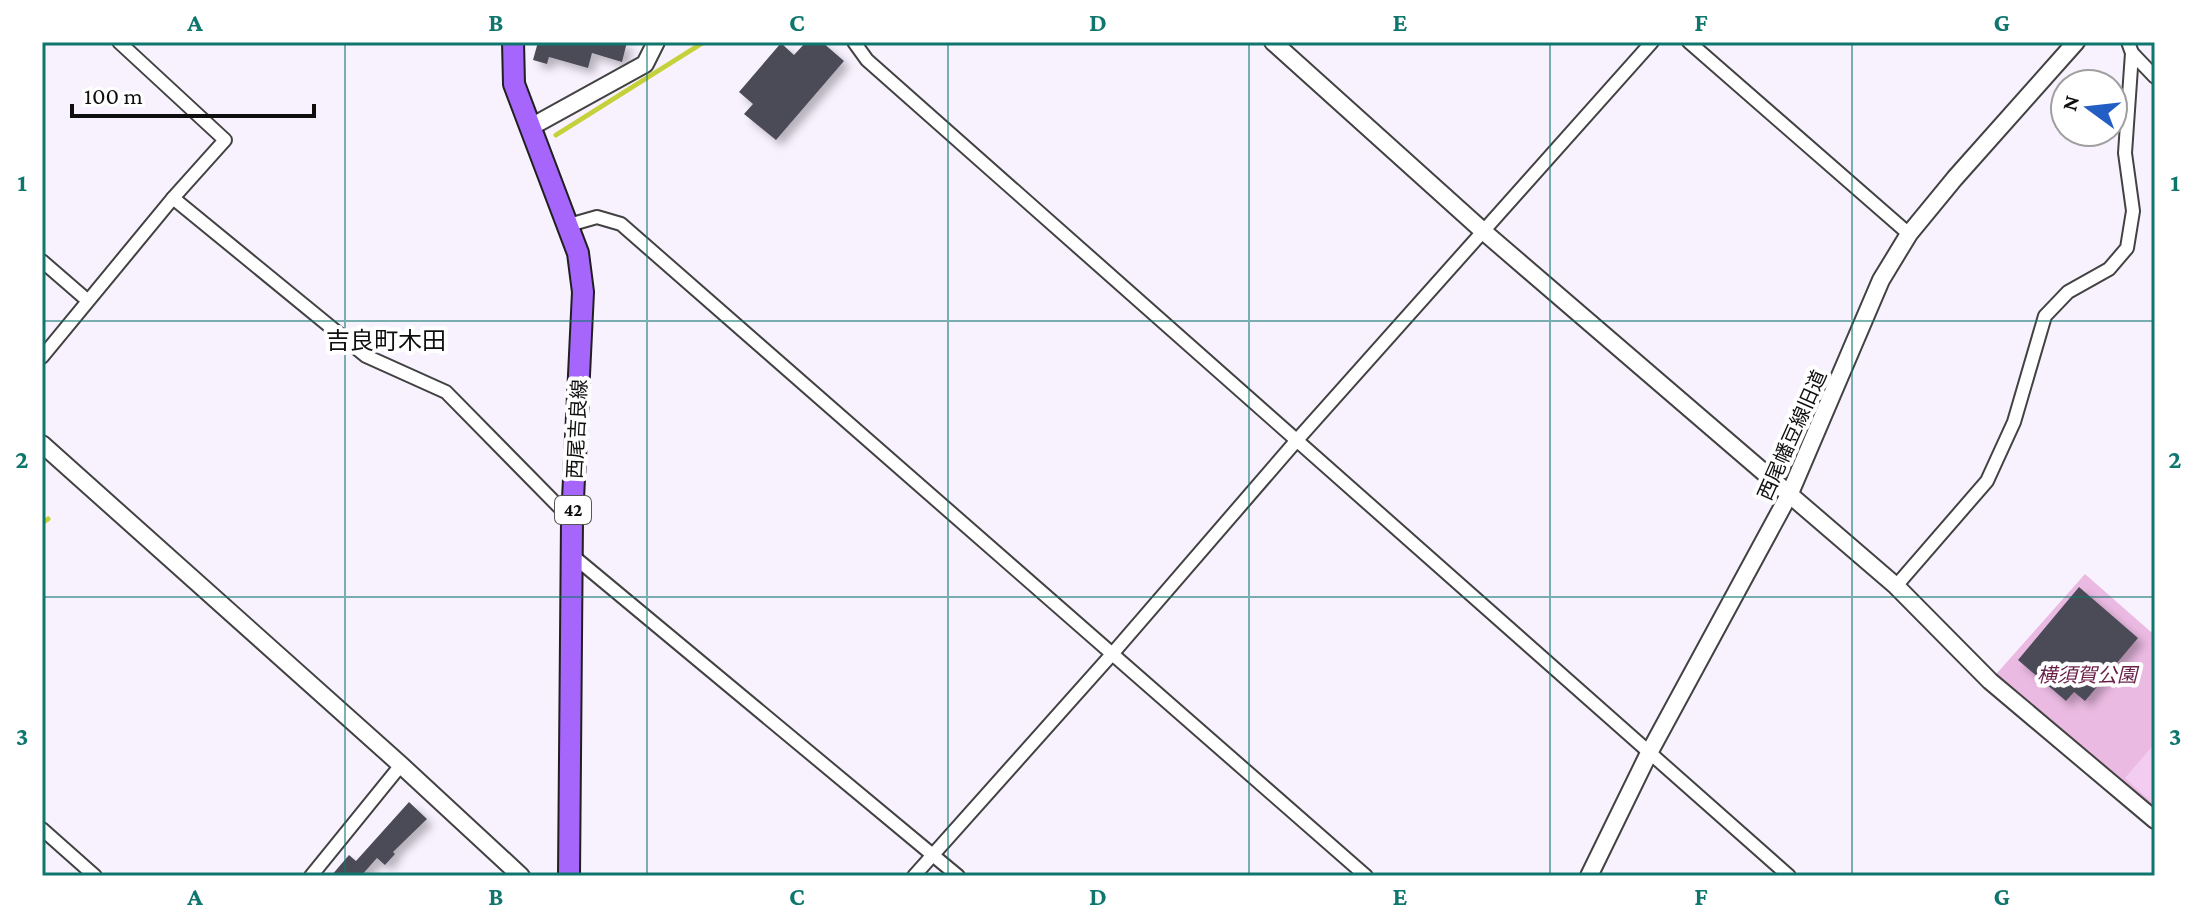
<svg xmlns="http://www.w3.org/2000/svg" width="2197" height="918" viewBox="0 0 2197 918" font-family="'Crimson Pro','Noto Sans JP',serif">
<style>
.green{fill:#ebbae3}
.pitch{fill:#f2ccf1}
.lines{fill:none;stroke-linecap:round;stroke-linejoin:round}
.stream{stroke:#c5d13a;stroke-width:5}
.building{fill:#4c4b58;filter:url(#shadow)}
.minor-casing{stroke:#424242;stroke-width:16}
.tertiary-casing{stroke:#424242;stroke-width:20}
.primary-casing{stroke:#202020;stroke-width:24}
.minor{stroke:#fff;stroke-width:12}
.tertiary{stroke:#fff;stroke-width:16}
.primary{stroke:#a665fb;stroke-width:20}
.grid{fill:none;stroke:#0f766e;stroke-width:2;stroke-opacity:0.55}
.labels{text-anchor:middle;stroke-width:8;stroke-linejoin:round;paint-order:stroke}
.shield{fill:#fff;stroke:#575757;stroke-width:2}
.shield-label{font-size:18px;font-weight:bold;fill:#0f0f0f}
.street-label{font-size:20px;fill:#0f0f0f;stroke:#fff}
.park-label{font-size:20px;font-style:italic;fill:#6a1d46;stroke:#fff}
.quarter-label{font-size:24px;fill:#0f0f0f;stroke:#fff}
.neatline{fill:none;stroke:#0f766e;stroke-width:3}
.grid-label{font-size:26px;text-anchor:middle;font-weight:bold;fill:#0f766e}
</style>
<defs>
<filter id="shadow"><feDropShadow dx="6" dy="6" stdDeviation="4" flood-color="#0004"/></filter>
</defs>
<rect width="100%" height="100%" fill="#f8f2ff"/>
<polygon class="green" points="2085,574 2151,632 2155,628 2155,820 1990,681"/>
<polygon class="pitch" points="2155,743 2155,805 2125,778"/>
<g class="lines">
<g class="stream">
<polyline points="556,135 704,42"/>
<polyline points="42,523 48,519"/>
</g>
</g>
<g class="building">
<polygon points="538,42 627,42 622,62 592,53 588,68 549,57 547,64 533,60"/>
<polygon points="806,42 822,42 844,61 776,140 744,114 753,104 739,92 781,43 794,55"/>
<polygon points="2079,587 2138,638 2085,701 2074,692 2066,701 2018,660"/>
<polygon points="409,802 427,819 393,852 395,854 385,865 377,858 361,876 331,876 349,855 356,861"/>
</g>
<g class="lines">
<defs>
<g id="minor">
<polyline points="854,42 867,60 1789,876"/>
<polyline points="1689,42 1909,234"/>
<polyline points="2132,53 2155,77"/>
<polyline points="173,198 366,356 446,392 572,520"/>
<polyline points="569,225 597,217 621,224 1366,876"/>
<polyline points="42,261 87,300"/>
<polyline points="42,357 173,198 225,140 119,42"/>
<polyline points="573,556 958,876"/>
<polyline points="1896,586 1987,481 2014,422 2045,316 2068,292 2109,269 2127,248 2133,211 2125,153 2132,53 2128,42"/>
<polyline points="42,829 95,876"/>
<polyline points="311,876 401,765"/>
<polyline points="914,876 1113,653 1297,440 1652,42"/>
</g>
<g id="tertiary">
<polyline points="1273,42 1483,231 1896,586 1990,681 2155,820"/>
<polyline points="529,128 645,64 656,42"/>
<polyline points="42,444 401,765 521,876"/>
<polyline points="1589,876 1649,753 1790,493 1881,280 1909,234 1955,178 2076,42"/>
</g>
<polyline id="primary" points="513,42 514,84 578,253 583,292 572,520 569,876"/>
</defs>
<use href="#minor" class="minor-casing"/>
<use href="#tertiary" class="tertiary-casing"/>
<use href="#primary" class="primary-casing"/>
<use href="#minor" class="minor"/>
<use href="#tertiary" class="tertiary"/>
<use href="#primary" class="primary"/>
</g>
<path class="grid" d="M345,42V876M647,42V876M948,42V876M1249,42V876M1550,42V876M1852,42V876M42,321H2155M42,597H2155"/>
<g class="labels">
<rect class="shield" x="555" y="496" width="36" height="28" rx="6"/>
<g class="shield-label">
<text x="573" y="516">42</text>
</g>
<g class="street-label">
<text transform="translate(577 429) rotate(-87)" y="7">西尾吉良線</text>
<text transform="translate(1792 435) rotate(-66)" y="7">西尾幡豆線旧道</text>
</g>
<g class="park-label">
<text x="2087" y="682">横須賀公園</text>
</g>
<g class="quarter-label">
<text x="386" y="349">吉良町木田</text>
</g>
</g>
<rect width="2197" height="918" fill="none" stroke="#ffffff" stroke-width="88"/>
<g transform="translate(2089 108) rotate(285)"><circle r="38" fill="#ffffff" stroke="#9f9f9f" stroke-width="2"/>
<path d="M0-6L14 30L0 20L-14 30Z" fill="#235ec4"/>
<text y="-12" font-size="22" font-weight="bold" text-anchor="middle" fill="#0f0f0f">N</text>
</g>
<path d="M72 104v12h242v-12" fill="none" stroke="#0f0f0f" stroke-width="4"/>
<text x="84" y="104" font-size="24" fill="#0f0f0f" stroke="#ffffff" stroke-width="6" paint-order="stroke">100 m</text>
<rect x="44" y="44" width="2109" height="830" class="neatline"/>
<g class="grid-label">
<text x="195" y="31">A</text>
<text x="496" y="31">B</text>
<text x="797" y="31">C</text>
<text x="1098" y="31">D</text>
<text x="1400" y="31">E</text>
<text x="1701" y="31">F</text>
<text x="2002" y="31">G</text>
<text x="22" y="191">1</text>
<text x="2175" y="191">1</text>
<text x="22" y="468">2</text>
<text x="2175" y="468">2</text>
<text x="22" y="745">3</text>
<text x="2175" y="745">3</text>
<text x="195" y="905">A</text>
<text x="496" y="905">B</text>
<text x="797" y="905">C</text>
<text x="1098" y="905">D</text>
<text x="1400" y="905">E</text>
<text x="1701" y="905">F</text>
<text x="2002" y="905">G</text>
</g>
</svg>
